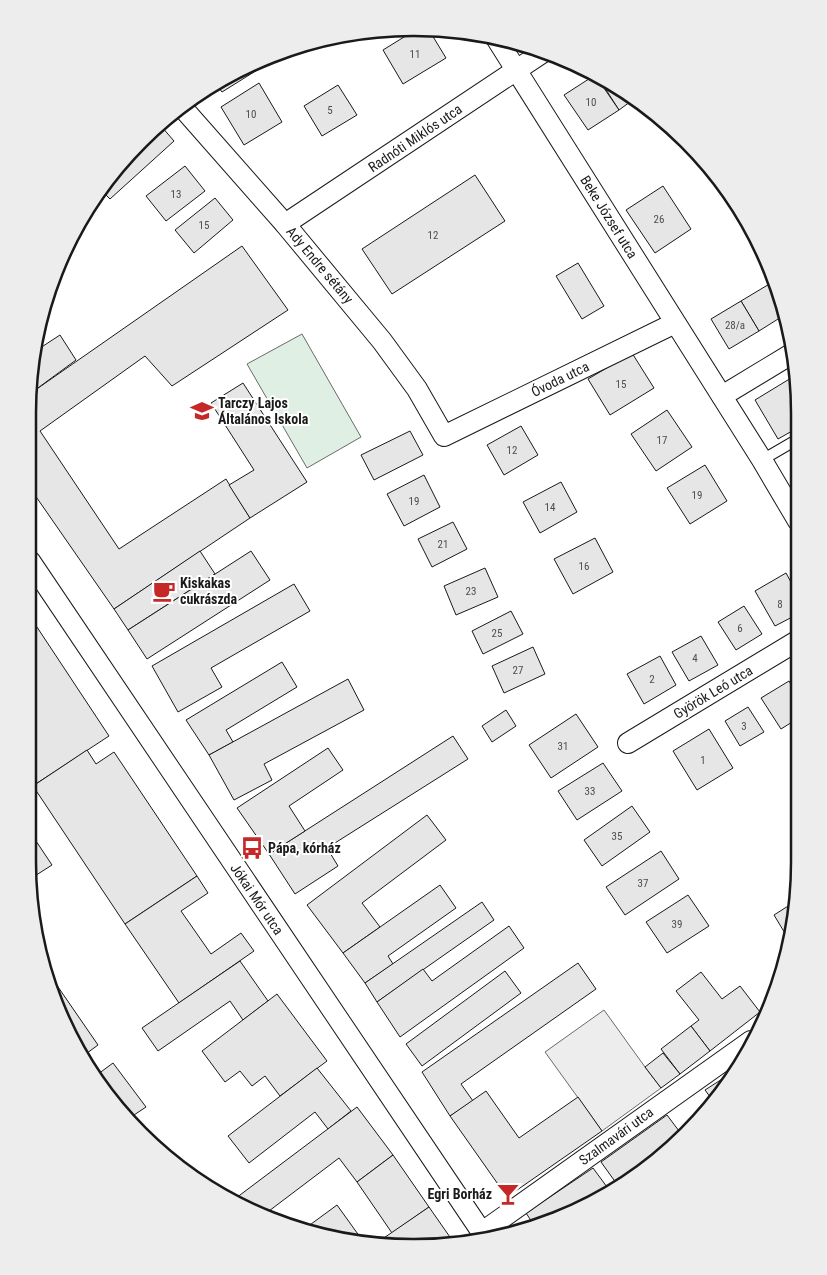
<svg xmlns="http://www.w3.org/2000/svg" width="827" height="1275" viewBox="0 0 827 1275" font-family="'Roboto Condensed',sans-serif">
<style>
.green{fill:#e0efe3;stroke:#6a6a6a}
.parking{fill:#ededed;stroke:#6a6a6a}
.building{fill:#e6e6e6;stroke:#1a1a1a}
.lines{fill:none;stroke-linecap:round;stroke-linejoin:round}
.lane-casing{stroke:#1a1a1a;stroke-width:12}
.street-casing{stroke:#1a1a1a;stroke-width:22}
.lane{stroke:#fff;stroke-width:10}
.street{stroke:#fff;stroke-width:20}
.labels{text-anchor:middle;stroke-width:4;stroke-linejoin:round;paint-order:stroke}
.number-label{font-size:11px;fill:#4d4d4d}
.street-label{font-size:14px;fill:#1a1a1a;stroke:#fff}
.poi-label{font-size:14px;font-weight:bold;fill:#1a1a1a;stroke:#fff;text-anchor:start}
.rim{fill:none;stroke:#1a1a1a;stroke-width:2.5}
</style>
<rect width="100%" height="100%" fill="#fff"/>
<polygon class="green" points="302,334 361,437 307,468 247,364"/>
<polygon class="parking" points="604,1010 645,1067 661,1088 602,1131 545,1052"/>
<g class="building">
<polygon points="417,29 429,30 446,58 403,84 383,50"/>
<polygon points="258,61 262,67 222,92 216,84 243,67"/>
<polygon points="596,74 606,79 634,99 619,110"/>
<polygon points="595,75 619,110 588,130 564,95"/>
<polygon points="259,83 282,122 244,145 221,107"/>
<polygon points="338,85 357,115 322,136 304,106"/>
<polygon points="161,126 174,141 110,199 102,191 121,162"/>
<polygon points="185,166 205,191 166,221 146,196"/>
<polygon points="475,175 505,221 392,294 362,249"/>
<polygon points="663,186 691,229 655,253 626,210"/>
<polygon points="215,198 233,220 194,253 175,230"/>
<polygon points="242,246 288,310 172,386 145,356 40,431 119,549 226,479 250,518 114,609 30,488 31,393"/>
<polygon points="578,263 604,306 582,319 556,276"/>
<polygon points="771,283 781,299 786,314 759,331 741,301"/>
<polygon points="741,301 759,331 729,349 711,319"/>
<polygon points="60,335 76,360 31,393 31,363 34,352"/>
<polygon points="632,353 654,388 610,415 588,379"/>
<polygon points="796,375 799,389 799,427 778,439 755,400"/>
<polygon points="243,383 307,482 250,518 229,485 254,470 211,403"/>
<polygon points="667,410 692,447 656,471 631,434"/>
<polygon points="521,426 538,455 504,475 487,445"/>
<polygon points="410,431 423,455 374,480 361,455"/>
<polygon points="705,465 727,501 690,524 667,488"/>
<polygon points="424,475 440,507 404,526 387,494"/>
<polygon points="561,482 577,512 540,533 523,502"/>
<polygon points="453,522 467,549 432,567 418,539"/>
<polygon points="595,538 613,572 573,594 554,559"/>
<polygon points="200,551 215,574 128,630 114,609"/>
<polygon points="251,551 270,580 147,659 128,630"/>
<polygon points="485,568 498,597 456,615 444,586"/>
<polygon points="786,573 798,595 798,614 775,626 755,591"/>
<polygon points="294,584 310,611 211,668 222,687 178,712 152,666"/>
<polygon points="744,606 762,634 736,650 718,622"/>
<polygon points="511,611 523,634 483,654 472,631"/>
<polygon points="29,615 109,736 28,789 28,730 34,726 28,718"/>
<polygon points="701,636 718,665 689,681 672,652"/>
<polygon points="533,647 545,674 504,693 492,666"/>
<polygon points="660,656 676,685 644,704 627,674"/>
<polygon points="282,662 297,687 226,730 233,742 209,755 186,720"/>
<polygon points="348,679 364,710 264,764 272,780 234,800 209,755"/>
<polygon points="789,681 797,695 797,719 781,729 761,698"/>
<polygon points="748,707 764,732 740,746 725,721"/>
<polygon points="506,710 516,726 492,742 482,726"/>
<polygon points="576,714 598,747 551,778 529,745"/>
<polygon points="709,729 733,768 697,790 673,751"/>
<polygon points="453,736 468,759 327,848 338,866 295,894 269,854"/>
<polygon points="328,748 343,770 289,806 305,831 269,854 237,808"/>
<polygon points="87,750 96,764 114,752 197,876 125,924 33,786"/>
<polygon points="603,763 622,791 577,820 558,791"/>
<polygon points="632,806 650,832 602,866 584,840"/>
<polygon points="427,815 446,840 362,903 380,927 343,953 307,905"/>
<polygon points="28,829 52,865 30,879 28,862"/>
<polygon points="661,851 679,879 625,915 606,887"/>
<polygon points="197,876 208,893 181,911 211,954 241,933 254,951 179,1003 125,924"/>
<polygon points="440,885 456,908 388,956 393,964 365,983 343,953"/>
<polygon points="688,895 709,926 667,953 646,922"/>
<polygon points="796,901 796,912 789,940 774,915"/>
<polygon points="482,902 494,920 377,1002 365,983"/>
<polygon points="509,926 524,948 400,1037 377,1002 423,969 432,981"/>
<polygon points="240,961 268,1001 243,1020 230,1001 158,1051 142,1028"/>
<polygon points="578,963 596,989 461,1084 473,1101 450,1116 422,1072"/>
<polygon points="45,968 98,1045 83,1056 48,985"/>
<polygon points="505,971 521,993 422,1066 406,1044"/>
<polygon points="701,972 722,999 740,986 760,1012 710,1051 691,1026 699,1020 676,991"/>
<polygon points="277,994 327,1061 280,1096 265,1076 252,1086 240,1071 225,1082 202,1051"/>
<polygon points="691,1026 710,1051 680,1074 661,1049"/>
<polygon points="663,1053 680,1074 661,1088 645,1067"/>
<polygon points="113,1063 146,1107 131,1117 94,1077"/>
<polygon points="317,1068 351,1111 328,1129 315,1112 249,1163 228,1136"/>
<polygon points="730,1074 713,1101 705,1090"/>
<polygon points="486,1091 519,1138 578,1097 602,1131 507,1197 450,1116"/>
<polygon points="357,1107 393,1155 357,1182 339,1158 265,1214 236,1198"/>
<polygon points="667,1115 682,1135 635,1177 619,1187 601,1162"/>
<polygon points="393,1155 429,1207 392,1233 357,1182"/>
<polygon points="593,1168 607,1187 585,1202 534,1225 526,1213"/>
<polygon points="337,1205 360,1237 356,1240 303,1230"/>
<polygon points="429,1207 452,1240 389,1247 375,1244"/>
</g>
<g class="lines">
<defs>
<polyline id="lane" points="762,460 798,439"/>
<g id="street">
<polyline points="496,38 762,460 798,521"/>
<polyline points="181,106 285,224 382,341 417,389 444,436 675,323"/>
<polyline points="285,224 545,51"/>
<polyline points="722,396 793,353"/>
<polyline points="30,561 485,1237"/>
<polyline points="628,743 797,641"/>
<polyline points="481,1233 751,1041"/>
</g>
</defs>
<use href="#lane" class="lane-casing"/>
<use href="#street" class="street-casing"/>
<use href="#lane" class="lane"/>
<use href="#street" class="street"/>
</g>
<defs>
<symbol id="school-bare" viewBox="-9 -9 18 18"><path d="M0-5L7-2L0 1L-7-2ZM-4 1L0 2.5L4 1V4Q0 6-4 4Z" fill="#c62828" stroke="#fff" stroke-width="2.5" paint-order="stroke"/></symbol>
<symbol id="cafe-bare" viewBox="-9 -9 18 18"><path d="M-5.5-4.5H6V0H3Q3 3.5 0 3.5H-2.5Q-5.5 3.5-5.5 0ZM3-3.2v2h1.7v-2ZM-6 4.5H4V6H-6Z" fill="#c62828" stroke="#fff" stroke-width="2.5" paint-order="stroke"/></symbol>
<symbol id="bus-bare" viewBox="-9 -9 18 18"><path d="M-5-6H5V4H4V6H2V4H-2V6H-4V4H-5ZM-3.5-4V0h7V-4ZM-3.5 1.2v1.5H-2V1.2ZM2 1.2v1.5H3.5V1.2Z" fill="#c62828" stroke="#fff" stroke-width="2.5" paint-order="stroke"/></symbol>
<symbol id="bar-bare" viewBox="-9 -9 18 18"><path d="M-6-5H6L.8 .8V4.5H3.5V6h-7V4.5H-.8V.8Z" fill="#c62828" stroke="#fff" stroke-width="2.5" paint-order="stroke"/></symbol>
</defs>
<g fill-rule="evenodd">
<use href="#school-bare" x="186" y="395" width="32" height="32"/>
<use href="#cafe-bare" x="148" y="575" width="32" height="32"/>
<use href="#bus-bare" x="236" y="832" width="32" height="32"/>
<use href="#bar-bare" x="492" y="1178" width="32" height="32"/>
</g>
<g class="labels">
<g class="number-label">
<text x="415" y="58">11</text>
<text x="591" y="106">10</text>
<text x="330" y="114">5</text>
<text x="251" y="118">10</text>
<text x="176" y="198">13</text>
<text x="659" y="223">26</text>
<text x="204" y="229">15</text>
<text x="433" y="239">12</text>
<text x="735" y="329">28/a</text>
<text x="621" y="388">15</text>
<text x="662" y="444">17</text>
<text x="512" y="454">12</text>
<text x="697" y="499">19</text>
<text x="414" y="505">19</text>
<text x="550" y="511">14</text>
<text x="443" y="548">21</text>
<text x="584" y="570">16</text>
<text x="471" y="595">23</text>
<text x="780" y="608">8</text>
<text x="740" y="632">6</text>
<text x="497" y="637">25</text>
<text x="695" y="662">4</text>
<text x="518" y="674">27</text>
<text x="652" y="683">2</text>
<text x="744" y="730">3</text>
<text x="563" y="750">31</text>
<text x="703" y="764">1</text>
<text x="590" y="795">33</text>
<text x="617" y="840">35</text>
<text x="643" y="887">37</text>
<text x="677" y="928">39</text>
</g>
<g class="street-label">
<text transform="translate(415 138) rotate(-34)" y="5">Radnóti Miklós utca</text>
<text transform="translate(609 217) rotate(58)" y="5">Beke József utca</text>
<text transform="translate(320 265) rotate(50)" y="5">Ady Endre sétány</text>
<text transform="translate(560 379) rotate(-26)" y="5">Óvoda utca</text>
<text transform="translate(713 692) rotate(-31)" y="5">Györök Leó utca</text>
<text transform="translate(257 899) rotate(56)" y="5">Jókai Mór utca</text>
<text transform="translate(616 1136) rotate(-36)" y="5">Szalmavári utca</text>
</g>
<g class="poi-label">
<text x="218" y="408">Tarczy Lajos<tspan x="218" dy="16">Általános Iskola</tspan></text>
<text x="180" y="588">Kiskakas<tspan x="180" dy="16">cukrászda</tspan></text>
<text x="268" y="853">Pápa, kórház</text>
<text x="492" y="1199" text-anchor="end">Egri Borház</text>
</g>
</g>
<path d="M0 0H827V1275H0ZM413 36H414A377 377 0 0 1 791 413V862A377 377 0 0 1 414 1239H413A377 377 0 0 1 36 862V413A377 377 0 0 1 413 36Z" fill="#ededed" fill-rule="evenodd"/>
<path class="rim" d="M413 36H414A377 377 0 0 1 791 413V862A377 377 0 0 1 414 1239H413A377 377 0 0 1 36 862V413A377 377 0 0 1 413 36Z"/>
</svg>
